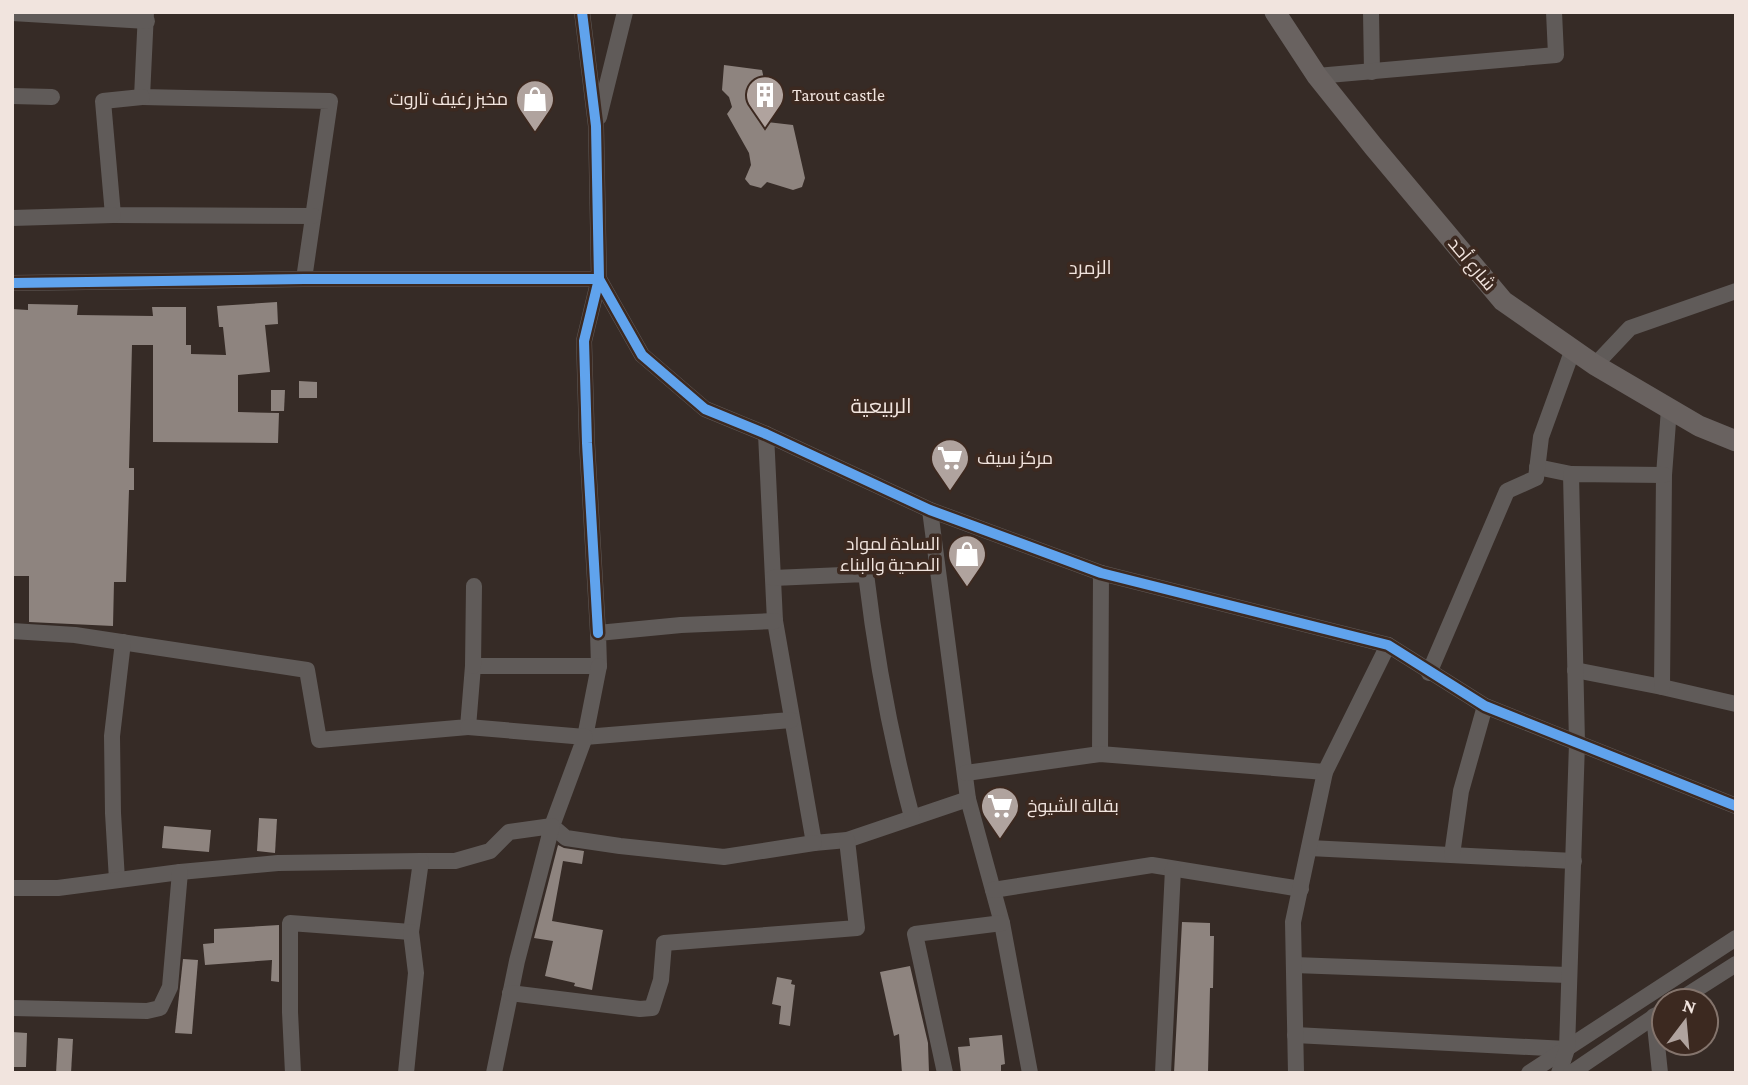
<svg xmlns="http://www.w3.org/2000/svg" width="1748" height="1085" viewBox="0 0 1748 1085" font-family="'Crimson Pro',Cairo,serif">
<style>
.building{fill:#8e847f}
.lines{fill:none;stroke-linecap:round;stroke-linejoin:round}
.minor{stroke:#605b59;stroke-width:16}
.major{stroke:#696260;stroke-width:21}
.cycleway-casing{stroke:#3c2920;stroke-width:15}
.cycleway{stroke:#60a3ed;stroke-width:10}
.labels{text-anchor:middle;stroke-width:7;stroke-linejoin:round;paint-order:stroke}
.poi-label{font-size:18px;fill:#f1e4de;stroke:#3c2920;text-anchor:start}
.street-label{font-size:18px;fill:#f1e4de;stroke:#3c2920}
.neighbourhood-label{font-size:19px;fill:#f1e4de;stroke:#3c2920}
.quarter-label{font-size:21px;fill:#f1e4de;stroke:#3c2920}
</style>
<rect width="100%" height="100%" fill="#362b26"/>
<g class="building">
<polygon points="724,65 762,70 765,84 761,111 767,122 793,125 805,178 802,187 793,190 767,182 761,188 750,185 745,179 751,165 749,153 727,114 732,107 729,97 722,90"/>
<polygon points="277,302 278,324 265,325 270,372 238,375 238,412 279,413 278,443 153,442 153,345 132,345 129,468 134,468 134,490 129,490 126,582 114,582 113,626 29,622 29,576 12,576 12,309 28,310 28,304 78,305 77,315 153,316 152,307 186,307 186,345 191,345 191,354 226,355 223,327 219,327 217,306"/>
<polygon points="299,381 317,382 317,398 299,398"/>
<polygon points="271,390 285,390 284,411 271,411"/>
<polygon points="259,818 277,819 275,853 257,851"/>
<polygon points="164,826 211,830 209,852 162,848"/>
<polygon points="558,845 564,848 584,851 582,864 563,861 552,921 603,930 592,990 574,986 575,983 545,976 553,941 534,938"/>
<polygon points="1182,922 1210,923 1210,936 1214,936 1213,988 1210,988 1208,1073 1174,1073"/>
<polygon points="279,925 279,982 271,981 272,960 205,965 203,944 214,943 214,929"/>
<polygon points="183,959 198,960 192,1034 175,1033"/>
<polygon points="910,966 928,1043 929,1073 902,1073 899,1034 894,1036 880,972"/>
<polygon points="777,977 792,980 791,984 795,985 790,1026 779,1024 781,1006 772,1004"/>
<polygon points="12,1032 27,1033 26,1067 12,1067"/>
<polygon points="1002,1035 1005,1064 1001,1065 1001,1073 961,1073 958,1047 970,1046 969,1038"/>
<polygon points="58,1038 73,1039 71,1073 56,1073"/>
</g>
<g class="lines">
<g class="minor">
<polyline points="146,12 142,97 330,101 304,279"/>
<polyline points="582,12 596,126 599,279 642,355 705,409 766,434 930,510 1101,573 1388,645 1485,706 1736,806"/>
<polyline points="1371,12 1372,72"/>
<polyline points="12,13 147,21"/>
<polyline points="1317,76 1556,55 1554,12"/>
<polyline points="12,96 52,97"/>
<polyline points="142,97 103,101 113,215 313,216"/>
<polyline points="599,117 625,12"/>
<polyline points="12,218 113,215"/>
<polyline points="12,283 304,279 599,279 584,341 587,443 598,633"/>
<polyline points="1595,365 1630,328 1736,291"/>
<polyline points="766,434 775,621 814,843 847,840 968,799"/>
<polyline points="1537,467 1571,474"/>
<polyline points="930,510 968,799 1002,923 1030,1073"/>
<path d="M773,578L866,574C876,658 890,735 912,817"/>
<polyline points="12,631 75,635 307,670 319,740 468,727 473,666 599,666 598,633 681,625 775,621"/>
<polyline points="473,666 474,586"/>
<polyline points="599,666 585,737 791,720"/>
<polyline points="1575,670 1662,687 1736,704"/>
<polyline points="1429,673 1507,491 1536,478 1541,437 1573,349"/>
<polyline points="1662,687 1664,475 1669,409"/>
<polyline points="468,727 585,737 552,826 566,838 620,846 724,857 814,843"/>
<polyline points="1100,754 1101,573"/>
<polyline points="966,773 1100,754 1325,772"/>
<polyline points="1309,848 1574,861"/>
<polyline points="1452,855 1461,791 1485,706"/>
<polyline points="421,861 455,861 490,851 509,832 552,826 517,961 494,1073"/>
<polyline points="117,880 113,813 112,736 123,642"/>
<polyline points="12,888 58,888 180,872 278,863 421,861 411,932 290,923 290,1012 293,1073"/>
<polyline points="993,890 1152,865 1301,889"/>
<polyline points="1294,965 1568,975"/>
<polyline points="510,993 640,1009 652,1008 661,980 664,943 857,928 847,840"/>
<polyline points="1678,1001 1736,964"/>
<polyline points="12,1008 147,1011 160,1008 170,987 180,872"/>
<polyline points="1654,1016 1660,1073"/>
<polyline points="1295,1035 1567,1049"/>
<polyline points="406,1073 416,973 411,932"/>
<polyline points="945,1073 915,934 1002,923"/>
<polyline points="1163,1073 1173,869"/>
<polyline points="1296,1073 1293,922 1325,772 1388,645"/>
<polyline points="1529,1073 1736,938"/>
<polyline points="1559,1073 1567,1049 1577,743 1571,474 1664,475"/>
<polyline points="1571,1073 1664,1010"/>
</g>
<polyline class="major" points="1275,12 1317,76 1373,146 1503,301 1595,365 1699,426 1736,441"/>
<defs>
<g id="cycleway">
<polyline points="582,12 596,126 599,279 642,355 705,409 766,434 930,510 1101,573 1388,645 1485,706 1736,806"/>
<polyline points="12,283 304,279 599,279 584,341 587,443 598,633"/>
</g>
</defs>
<use href="#cycleway" class="cycleway-casing"/>
<use href="#cycleway" class="cycleway"/>
</g>
<defs>
<symbol id="building-pin" viewBox="-11 -11 22 30"><path d="M0 17L-7.5 6A9.5 9.5 0 1 1 7.5 6Z" fill="#b0a39e" stroke="#3c2920"/><path d="M-4-6H4V6H1V3H-1V6H-4ZM-2.5-4.3h1.7v1.8h-1.7ZM.8-4.3h1.7v1.8H.8ZM-2.5-1h1.7V.8h-1.7ZM.8-1h1.7V.8H.8Z" fill="#fff"/></symbol>
<symbol id="shop-pin" viewBox="-11 -11 22 30"><path d="M0 17L-7.5 6A9.5 9.5 0 1 1 7.5 6Z" fill="#b0a39e" stroke="#3c2920"/><path d="M-5-2.5h2.3a2.7 3.5 0 0 1 5.4 0H5L5.5 6h-11ZM-1.5-2.5h3a1.5 2.3 0 0 0-3 0Z" fill="#fff"/></symbol>
<symbol id="supermarket-pin" viewBox="-11 -11 22 30"><path d="M0 17L-7.5 6A9.5 9.5 0 1 1 7.5 6Z" fill="#b0a39e" stroke="#3c2920"/><path d="M-6-5.5h2.5l.6 2H6L4.5 2H-2.5L-4.4-4H-6ZM-1.5 3.2a1.3 1.3 0 1 0 .1 0ZM3 3.2a1.3 1.3 0 1 0 .1 0Z" fill="#fff"/></symbol>
</defs>
<g fill-rule="evenodd">
<use href="#building-pin" x="743" y="73" width="44" height="60"/>
<use href="#shop-pin" x="513" y="77" width="44" height="60"/>
<use href="#supermarket-pin" x="928" y="436" width="44" height="60"/>
<use href="#shop-pin" x="945" y="532" width="44" height="60"/>
<use href="#supermarket-pin" x="978" y="784" width="44" height="60"/>
</g>
<g class="labels">
<g class="poi-label">
<text x="792" y="101">Tarout castle</text>
<text x="508" y="105" text-anchor="end">مخبز رغيف تاروت</text>
<text x="977" y="464">مركز سيف</text>
<text x="940" y="550" text-anchor="end">السادة لمواد<tspan x="940" dy="21">الصحية والبناء</tspan></text>
<text x="1027" y="812">بقالة الشيوخ</text>
</g>
<g class="street-label">
<text transform="translate(1472 264) rotate(50)" y="6">شارع أحد</text>
</g>
<g class="neighbourhood-label">
<text x="1090" y="274">الزمرد</text>
</g>
<g class="quarter-label">
<text x="881" y="413">الربيعية</text>
</g>
</g>
<rect width="1748" height="1085" fill="none" stroke="#f1e4de" stroke-width="28"/>
<g transform="translate(1685 1022) rotate(16)"><circle r="33" fill="#3c2920" stroke="#84746c" stroke-width="2"/>
<path d="M0-5L12 26L0 18L-12 26Z" fill="#b0a39e"/>
<text y="-10" font-size="19" font-weight="bold" text-anchor="middle" fill="#f1e4de">N</text>
</g>
</svg>
